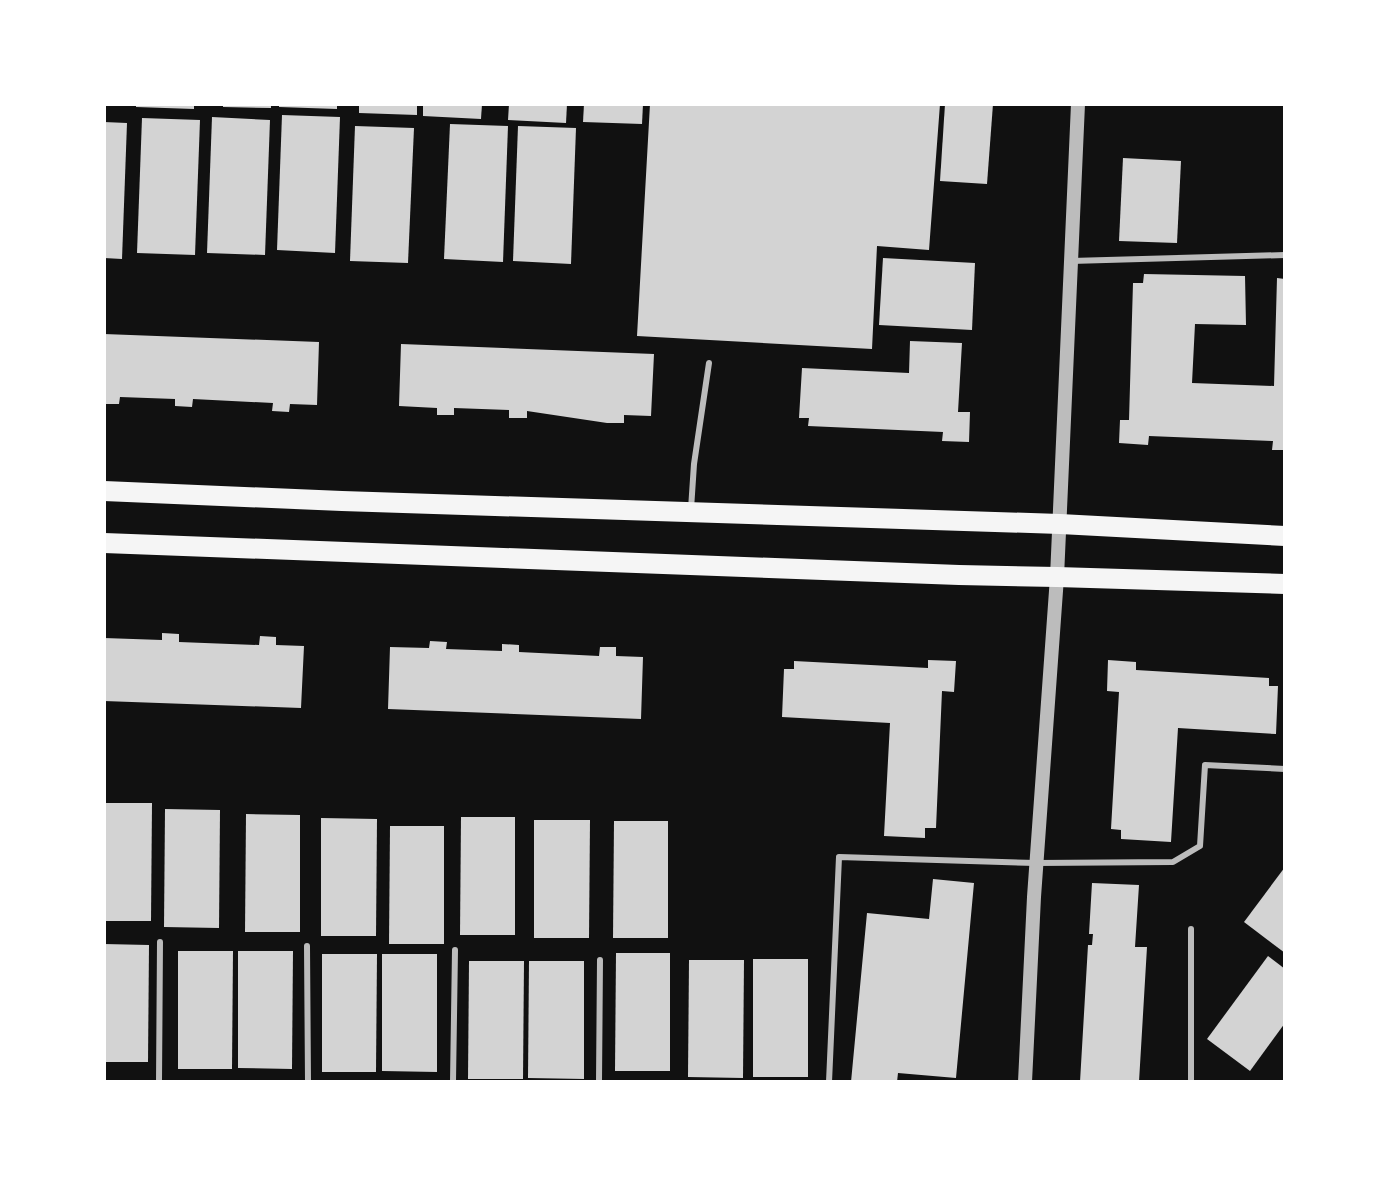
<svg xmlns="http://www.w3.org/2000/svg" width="1389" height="1186" viewBox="0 0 1389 1186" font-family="'Fira Sans Condensed',sans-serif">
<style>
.building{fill:#d3d3d3}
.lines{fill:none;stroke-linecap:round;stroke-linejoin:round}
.service{stroke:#bcbcbc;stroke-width:6}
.tertiary{stroke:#bcbcbc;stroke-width:14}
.primary{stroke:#f5f5f5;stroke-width:20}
</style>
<rect width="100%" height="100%" fill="#111"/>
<g class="building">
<polygon points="136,104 194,104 194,109 136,107"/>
<polygon points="223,104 271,104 271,108 223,107"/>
<polygon points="279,104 337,104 337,109 279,107"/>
<polygon points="359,104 417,104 417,115 359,113"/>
<polygon points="423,104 482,104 481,119 423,116"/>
<polygon points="509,104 567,104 566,123 508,120"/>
<polygon points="584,104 643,104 642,124 583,122"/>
<polygon points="650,104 940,104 929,250 877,246 872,349 637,336"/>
<polygon points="945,104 993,104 987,184 940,181"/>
<polygon points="282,115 340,117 335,253 277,250"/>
<polygon points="212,117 270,120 265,255 207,253"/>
<polygon points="142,118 200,120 195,255 137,253"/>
<polygon points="104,122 127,123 122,259 104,258"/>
<polygon points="450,124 508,126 503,262 444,259"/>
<polygon points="355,126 414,128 408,263 350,261"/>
<polygon points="518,126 576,128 571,264 513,261"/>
<polygon points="1123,158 1181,161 1177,243 1119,241"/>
<polygon points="883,258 975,263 972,330 879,325"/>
<polygon points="1144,274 1245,276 1246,325 1195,324 1192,383 1274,386 1277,278 1285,279 1285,450 1272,450 1273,441 1149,436 1148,445 1119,443 1120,420 1129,420 1133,283 1143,283"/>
<polygon points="104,334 319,342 317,405 290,404 289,412 272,411 273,403 193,399 192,407 175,406 175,399 120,397 119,404 104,404"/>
<polygon points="910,341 962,343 958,412 970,412 969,442 942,441 943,432 808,426 809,418 799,418 802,368 909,373"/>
<polygon points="401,344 654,354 651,416 624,415 624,423 607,423 527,411 527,418 509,418 509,410 454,408 454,415 437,415 437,408 399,406"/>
<polygon points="162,633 179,634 179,642 259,645 260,636 276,637 276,645 304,646 301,708 104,701 104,638 162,640"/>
<polygon points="430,641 447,642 446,649 502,651 502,644 519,645 519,652 599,656 600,647 616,647 616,656 643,657 641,719 388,709 390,647 429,648"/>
<polygon points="928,660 956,661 954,692 942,691 936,828 925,828 925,838 884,836 890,723 782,717 784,669 794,669 794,661 928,668"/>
<polygon points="1108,660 1136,662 1136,670 1269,678 1269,686 1278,686 1276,734 1178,728 1171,842 1121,839 1121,830 1111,829 1119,692 1107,691"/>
<polygon points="104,803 152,803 151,921 104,921"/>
<polygon points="165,809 220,810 219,928 164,927"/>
<polygon points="246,814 300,815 300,932 245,932"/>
<polygon points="461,817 515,817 515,935 460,935"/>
<polygon points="321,818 377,819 376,936 321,936"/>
<polygon points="534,820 590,820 589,938 534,938"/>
<polygon points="614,821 668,821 668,938 613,938"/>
<polygon points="390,826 444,826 444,944 389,944"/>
<polygon points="1285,867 1285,953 1244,922"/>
<polygon points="933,879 974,883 956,1078 898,1073 897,1082 851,1082 867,913 929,919"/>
<polygon points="1092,883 1139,885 1135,947 1147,947 1139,1082 1080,1082 1088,945 1092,945 1093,934 1089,934"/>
<polygon points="104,944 149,945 148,1062 104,1062"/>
<polygon points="178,951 233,951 232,1069 178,1069"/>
<polygon points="238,951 293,951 292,1069 238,1068"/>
<polygon points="616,953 670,953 670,1071 615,1071"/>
<polygon points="322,954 377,954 376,1072 322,1072"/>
<polygon points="382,954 437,954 437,1072 382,1071"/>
<polygon points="1268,956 1285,969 1285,1023 1250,1071 1207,1039"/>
<rect x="753" y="959" width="55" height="118"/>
<polygon points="689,960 744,960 743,1078 688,1077"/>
<polygon points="469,961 524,961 523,1079 468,1079"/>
<polygon points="529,961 584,961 584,1079 528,1078"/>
</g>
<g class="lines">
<g class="service">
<polyline points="1071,261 1285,255"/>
<polyline points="691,509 694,464 709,363"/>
<polyline points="307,946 308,1082"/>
<polyline points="159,1082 160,942"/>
<polyline points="453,1082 455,950"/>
<polyline points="599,1082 600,960"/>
<polyline points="829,1082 839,857 1036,863 1173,862 1200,846 1205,765 1285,769"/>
<polyline points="1191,1082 1191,929"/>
</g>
<polyline class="tertiary" points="1025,1082 1034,897 1057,577 1078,104"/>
<g class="primary">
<polyline points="104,491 342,501 1060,524 1285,536"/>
<polyline points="104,543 959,575 1057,577 1285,584"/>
</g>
</g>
<rect width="1389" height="1186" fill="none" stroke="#ffffff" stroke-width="212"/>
</svg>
